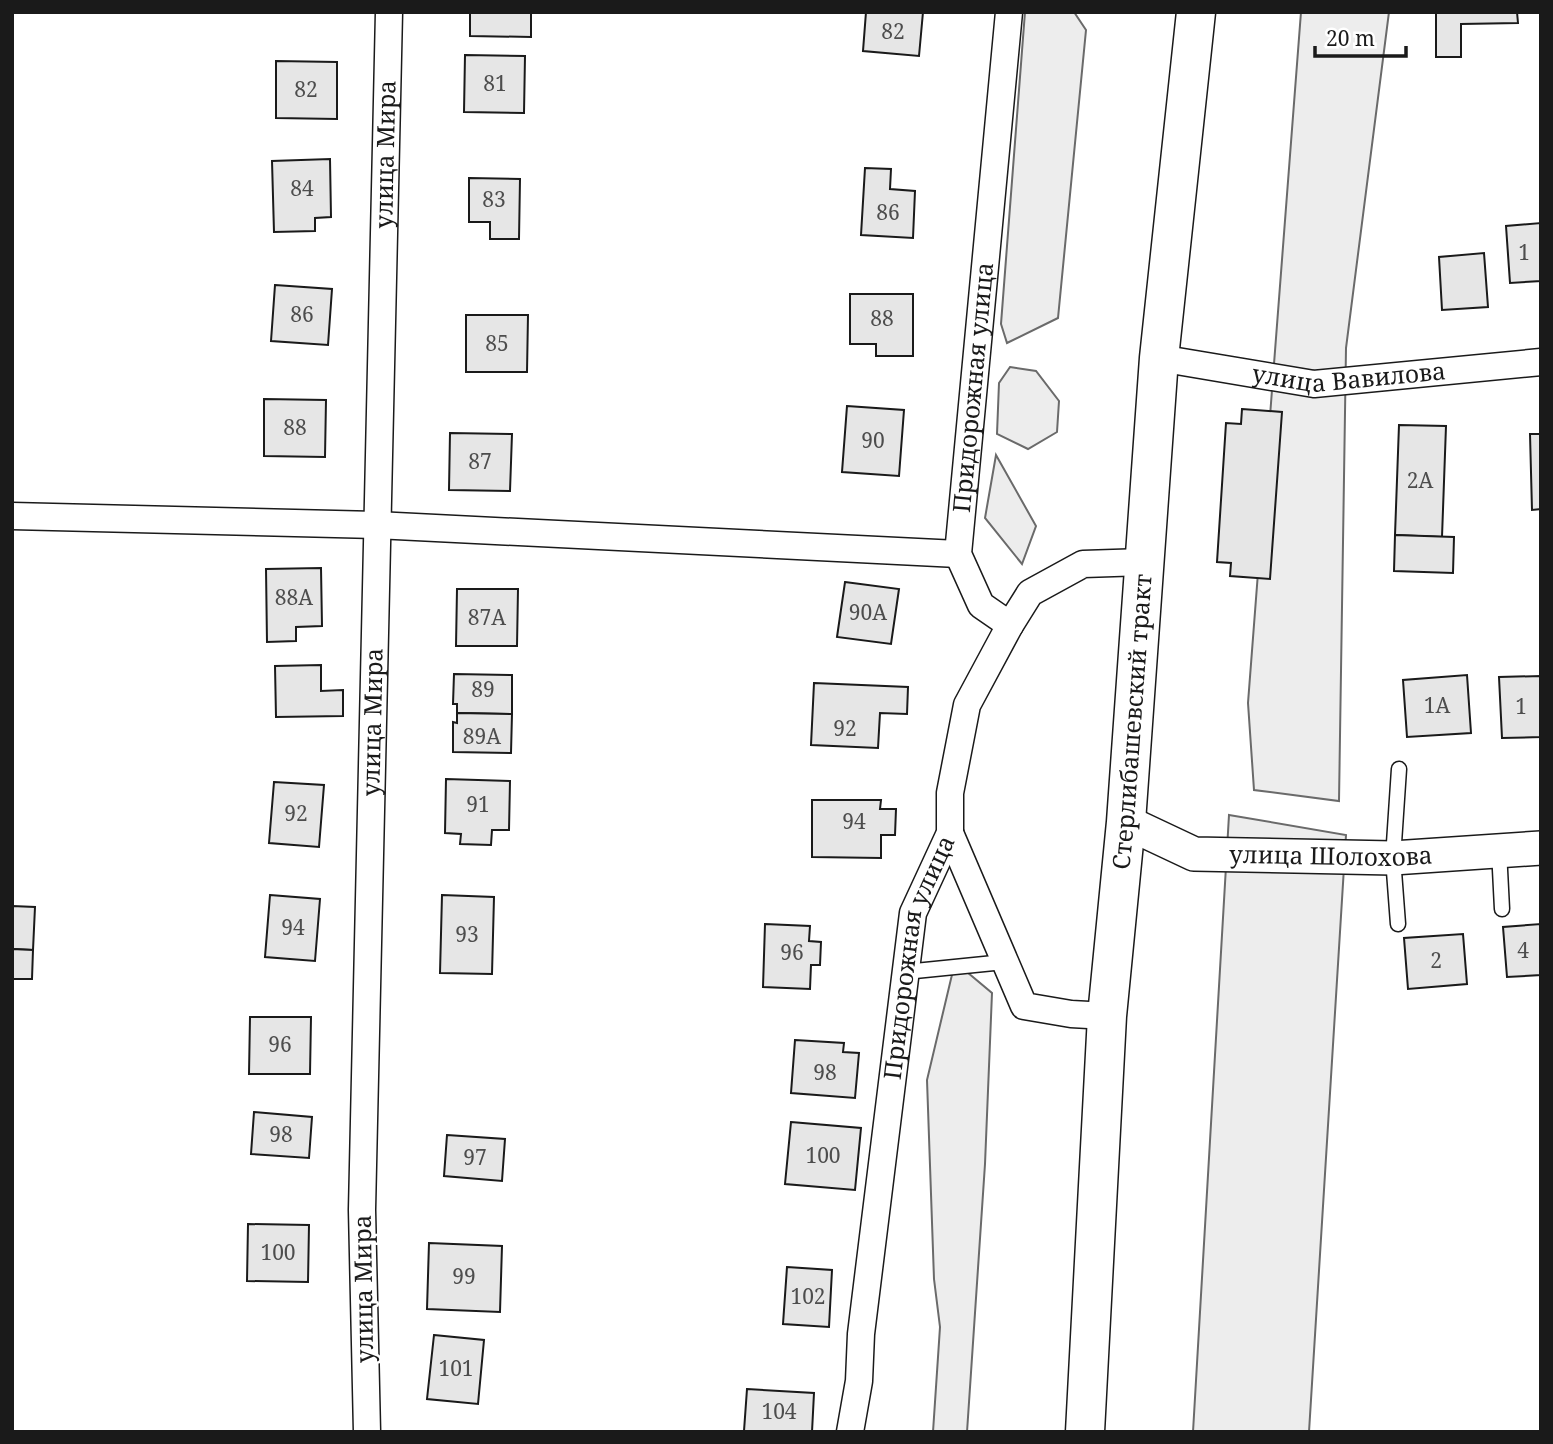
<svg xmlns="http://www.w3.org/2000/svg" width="1553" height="1444" viewBox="0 0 1553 1444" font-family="'Noto Serif',serif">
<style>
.built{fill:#ededed;stroke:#6a6a6a;stroke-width:2}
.building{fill:#e6e6e6;stroke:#1a1a1a;stroke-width:2}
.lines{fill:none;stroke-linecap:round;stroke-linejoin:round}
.service-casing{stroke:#1a1a1a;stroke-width:17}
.minor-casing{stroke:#1a1a1a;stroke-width:29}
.tertiary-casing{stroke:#1a1a1a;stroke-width:36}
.primary-casing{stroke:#1a1a1a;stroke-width:41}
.service{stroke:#fff;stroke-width:14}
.minor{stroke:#fff;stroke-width:26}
.tertiary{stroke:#fff;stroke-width:33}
.primary{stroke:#fff;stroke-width:38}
.labels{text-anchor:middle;stroke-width:5;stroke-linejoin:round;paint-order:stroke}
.number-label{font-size:21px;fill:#4d4d4d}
.street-label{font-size:24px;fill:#1a1a1a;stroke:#fff}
</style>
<rect width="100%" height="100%" fill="#fff"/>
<g class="built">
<polygon points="1025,12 1074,12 1086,30 1058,318 1007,343 1001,324"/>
<polygon points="1301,12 1389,12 1346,348 1339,801 1254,790 1248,703"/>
<polygon points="1010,367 1036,371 1059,401 1057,432 1028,449 997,434 999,383"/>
<polygon points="996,455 1036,526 1022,564 985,518"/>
<polygon points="1229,815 1346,835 1309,1432 1193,1432"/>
<polygon points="955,962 992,993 985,1164 967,1432 933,1432 940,1327 934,1279 927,1080"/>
</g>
<g class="building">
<polygon points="470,12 531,12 531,37 470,36"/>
<polygon points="866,12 923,12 919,56 863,51"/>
<polygon points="1436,12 1517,12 1518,23 1461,24 1461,57 1436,57"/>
<polygon points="465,55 525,56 524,113 464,112"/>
<polygon points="276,61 337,62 337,119 276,118"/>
<polygon points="330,159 331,217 315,218 315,231 274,232 272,161"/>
<polygon points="865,168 891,169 890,189 915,191 913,238 861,235"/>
<polygon points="469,178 520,179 519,239 490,239 490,222 469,222"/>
<polygon points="1541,223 1541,281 1510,283 1506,226"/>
<polygon points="1484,253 1488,307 1442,310 1439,257"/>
<polygon points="275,285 332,289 328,345 271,341"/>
<polygon points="850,294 913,294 913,356 876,356 876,344 850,344"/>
<polygon points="466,315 528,315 527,372 466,372"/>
<polygon points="264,399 326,400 325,457 264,456"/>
<polygon points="847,406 904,410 899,476 842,472"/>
<polygon points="1242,409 1282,412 1270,579 1230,576 1231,563 1217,562 1226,423 1241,424"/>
<polygon points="1399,425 1446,426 1442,537 1395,535"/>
<polygon points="450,433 512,434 510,491 449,490"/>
<polygon points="1530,434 1541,434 1541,509 1532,510"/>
<polygon points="1395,535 1454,537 1453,573 1394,571"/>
<polygon points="321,568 322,626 296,627 296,641 267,642 266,569"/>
<polygon points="845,582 899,589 891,644 837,637"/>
<polygon points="457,589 518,589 517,646 456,646"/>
<polygon points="321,665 321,691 343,690 343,716 276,717 275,666"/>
<polygon points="454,674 512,675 512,714 457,713 457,704 453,704"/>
<polygon points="1467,675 1471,733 1407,737 1403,680"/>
<polygon points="1541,676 1541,737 1502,738 1499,677"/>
<polygon points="814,683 908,687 907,714 880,713 878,748 811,745"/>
<polygon points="457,713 512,714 511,753 453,752 453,722 457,723"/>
<polygon points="446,779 510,781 509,830 492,830 491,845 460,844 461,834 445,833"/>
<polygon points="274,782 324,785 319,847 269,843"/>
<polygon points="812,800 881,800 880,809 896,809 895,835 881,835 881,858 812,857"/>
<polygon points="270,895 320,899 315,961 265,957"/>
<polygon points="442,895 494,897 492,974 440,973"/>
<polygon points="12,906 35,907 33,950 12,949"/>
<polygon points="765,924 810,926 809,941 821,942 820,965 811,965 810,989 763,987"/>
<polygon points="1541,924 1541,975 1507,977 1503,927"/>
<polygon points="1463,934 1467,984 1408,989 1404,938"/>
<polygon points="12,949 33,950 32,979 12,979"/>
<polygon points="250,1017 311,1017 310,1074 249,1074"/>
<polygon points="795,1040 844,1043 843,1052 859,1053 855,1098 791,1093"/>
<polygon points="254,1112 312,1117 309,1158 251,1154"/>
<polygon points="791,1122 861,1128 855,1190 785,1184"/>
<polygon points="447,1135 505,1139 502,1181 444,1176"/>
<polygon points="248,1224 309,1225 308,1282 247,1281"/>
<polygon points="429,1243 502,1246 500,1312 427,1309"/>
<polygon points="787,1267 832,1270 829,1327 783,1324"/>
<polygon points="434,1335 484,1340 478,1404 427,1399"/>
<polygon points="747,1389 814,1393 812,1432 744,1431"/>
</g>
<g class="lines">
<defs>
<g id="service">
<polyline points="1499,850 1502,909"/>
<polyline points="1398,924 1393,858 1399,769"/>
<polyline points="905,972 1004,962"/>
</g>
<g id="minor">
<path id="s1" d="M1159,358L1314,384L1541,362"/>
<polyline points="12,516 376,525 958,554"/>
<polyline points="1010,625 1030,593 1083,564 1144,562"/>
<polyline points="950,833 1024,1006 1071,1014 1107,1016"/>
<path id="s2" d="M367,1432L362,1210L389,12"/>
<path id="s3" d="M850,1432L859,1381L861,1334L913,913L950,833V793L967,705L1010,625L981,605L958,554L1009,12"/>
</g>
<g id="tertiary">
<path id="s4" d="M1126,822L1194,854L1393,858L1541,848"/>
</g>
<g id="primary">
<path id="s5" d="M1085,1432L1107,1016L1126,822L1159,358L1196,12"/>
</g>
</defs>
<use href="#service" class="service-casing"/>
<use href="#minor" class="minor-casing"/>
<use href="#tertiary" class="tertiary-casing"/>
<use href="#primary" class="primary-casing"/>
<use href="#service" class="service"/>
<use href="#minor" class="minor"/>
<use href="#tertiary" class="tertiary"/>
<use href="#primary" class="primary"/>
</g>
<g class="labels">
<g class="number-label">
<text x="893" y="39">82</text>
<text x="495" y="91">81</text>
<text x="306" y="97">82</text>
<text x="302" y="196">84</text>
<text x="494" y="207">83</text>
<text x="888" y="220">86</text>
<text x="1524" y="260">1</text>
<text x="302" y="322">86</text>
<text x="882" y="326">88</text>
<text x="497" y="351">85</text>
<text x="295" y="435">88</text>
<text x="873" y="448">90</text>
<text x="480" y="469">87</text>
<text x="1420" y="488">2А</text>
<text x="294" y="605">88А</text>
<text x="868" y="620">90А</text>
<text x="487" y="625">87А</text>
<text x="483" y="697">89</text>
<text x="1437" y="713">1А</text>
<text x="1521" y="714">1</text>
<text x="845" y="736">92</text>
<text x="482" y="744">89А</text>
<text x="478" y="812">91</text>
<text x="296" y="821">92</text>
<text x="854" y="829">94</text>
<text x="293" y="935">94</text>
<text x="467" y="942">93</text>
<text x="1523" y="958">4</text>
<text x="792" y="960">96</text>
<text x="1436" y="968">2</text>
<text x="280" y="1052">96</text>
<text x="825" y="1080">98</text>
<text x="281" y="1142">98</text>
<text x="823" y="1163">100</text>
<text x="475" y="1165">97</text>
<text x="278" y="1260">100</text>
<text x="464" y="1284">99</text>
<text x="808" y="1304">102</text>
<text x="456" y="1376">101</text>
<text x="779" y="1419">104</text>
</g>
<g class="street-label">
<text dy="8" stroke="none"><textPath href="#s2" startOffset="1278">улица Мира</textPath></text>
<text dy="8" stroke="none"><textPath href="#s1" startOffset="192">улица Вавилова</textPath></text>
<text dy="8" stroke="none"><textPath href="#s3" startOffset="1090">Придорожная улица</textPath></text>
<text dy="8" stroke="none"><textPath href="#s5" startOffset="712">Стерлибашевский тракт</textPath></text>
<text dy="8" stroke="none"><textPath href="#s2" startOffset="710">улица Мира</textPath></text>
<text dy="8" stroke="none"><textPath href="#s4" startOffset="212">улица Шолохова</textPath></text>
<text dy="8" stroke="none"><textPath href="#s3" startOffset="481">Придорожная улица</textPath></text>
<text transform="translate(364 1289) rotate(-91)" y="8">улица Мира</text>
</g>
</g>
<rect width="1553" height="1444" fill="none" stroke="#1a1a1a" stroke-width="28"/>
<path d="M1315 46v10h91v-10" fill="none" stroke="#1a1a1a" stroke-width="3.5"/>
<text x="1326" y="46" font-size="21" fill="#1a1a1a" stroke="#ffffff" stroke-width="5" paint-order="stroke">20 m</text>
</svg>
